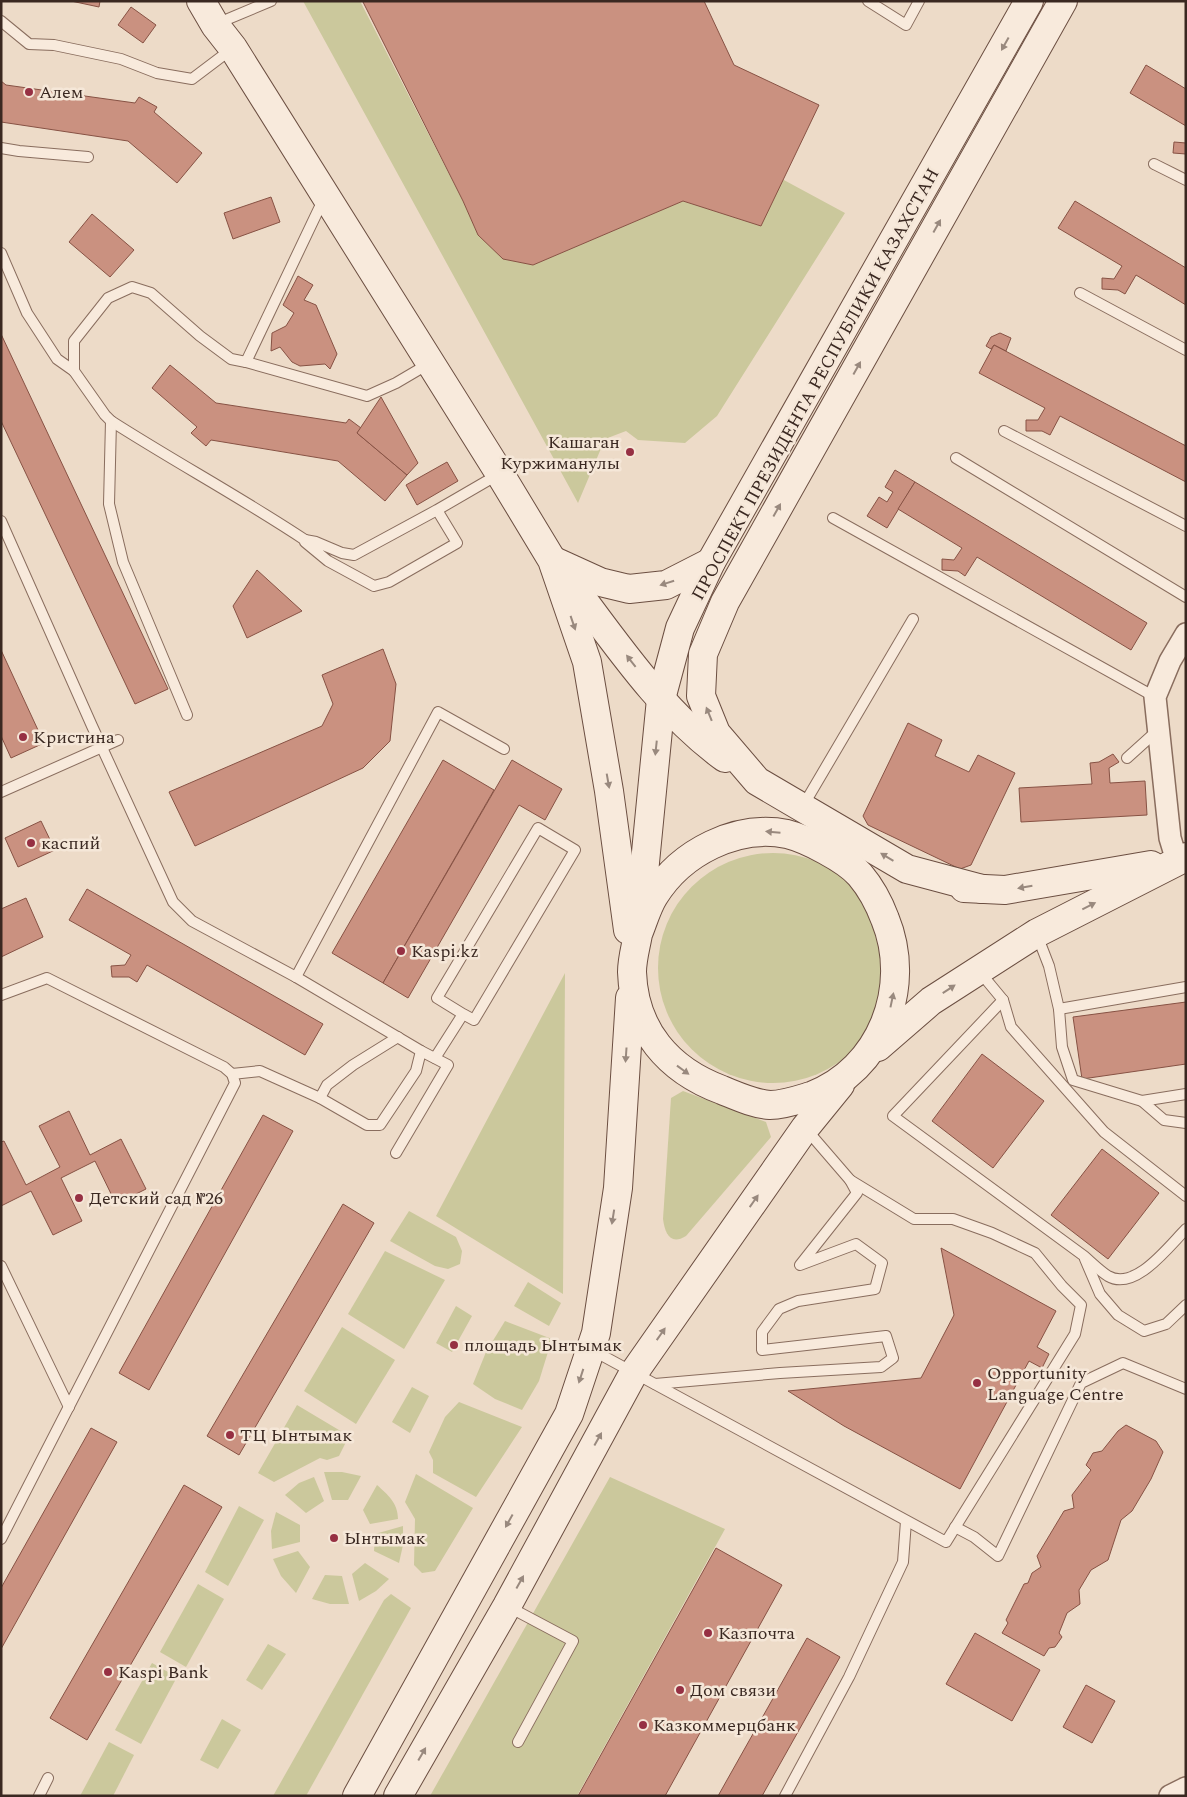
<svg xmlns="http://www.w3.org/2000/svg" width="1187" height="1797" viewBox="0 0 1187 1797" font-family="Spectral,serif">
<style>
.green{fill:#cbc89c}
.building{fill:#ca9180;stroke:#875244}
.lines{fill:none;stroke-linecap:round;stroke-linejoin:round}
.lane-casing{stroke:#896d5e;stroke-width:12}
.street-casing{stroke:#896d5e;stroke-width:24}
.secondary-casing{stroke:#6b4e41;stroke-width:30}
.lane{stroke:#f8eadc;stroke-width:10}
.street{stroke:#f8eadc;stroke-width:21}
.secondary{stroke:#f8eadc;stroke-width:28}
.oneway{fill:#99897e}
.poi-dot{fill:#963043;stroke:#f5e7d8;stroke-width:2}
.labels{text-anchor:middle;stroke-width:5;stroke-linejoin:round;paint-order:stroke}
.poi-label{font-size:18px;fill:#3a2821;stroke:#f5e7d8;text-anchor:start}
.street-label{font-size:18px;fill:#3a2821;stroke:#f5e7d8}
</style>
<rect width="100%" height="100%" fill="#eddbc8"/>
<g class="green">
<polygon points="303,1 360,1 463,201 478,235 504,259 533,265 683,201 761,226 782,179 845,213 717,416 685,443 638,440 626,431 605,439 578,503"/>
<circle cx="773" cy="968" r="115"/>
<polygon points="565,973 563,1294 436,1216"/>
<path d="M683,1091L766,1122L771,1137L686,1236C670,1246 665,1233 663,1219L671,1098Z"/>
<polygon points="409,1211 456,1237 462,1251 460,1264 448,1269 435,1266 390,1241"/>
<polygon points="385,1251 445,1280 404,1349 348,1314"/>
<polygon points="528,1282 561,1303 549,1326 514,1306"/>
<polygon points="456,1306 472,1316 452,1352 436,1343"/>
<polygon points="505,1321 552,1339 539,1381 522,1410 495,1399 473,1384 486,1352"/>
<polygon points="342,1327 395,1360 356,1424 304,1391"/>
<polygon points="412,1387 429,1396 410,1433 392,1422"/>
<polygon points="459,1402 522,1427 476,1497 433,1473 433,1460 429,1452 445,1417"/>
<polygon points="297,1405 349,1436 339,1456 327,1460 320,1458 274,1482 258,1473"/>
<polygon points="324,1472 342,1472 361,1476 348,1500 332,1500"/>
<polygon points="416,1474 473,1508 435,1571 422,1573 414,1565 415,1519 405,1502"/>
<polygon points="314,1477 324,1501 306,1513 285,1495 299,1483"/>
<polygon points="610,1477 725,1529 577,1796 430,1796"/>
<path d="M377,1485C388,1495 398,1503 398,1519L370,1524L363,1510Z"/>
<polygon points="239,1506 264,1520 228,1586 205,1572"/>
<polygon points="276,1512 300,1525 300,1542 272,1549 271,1531"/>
<polygon points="403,1526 403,1545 399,1563 374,1551 375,1534"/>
<polygon points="298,1551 310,1567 296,1593 281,1576 273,1559"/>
<polygon points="365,1563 389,1579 376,1591 359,1601 352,1574"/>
<polygon points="325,1575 342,1576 349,1604 330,1604 312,1599"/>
<polygon points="198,1584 224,1599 186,1667 160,1652"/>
<polygon points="391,1594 411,1608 306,1796 273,1796 384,1600"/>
<polygon points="268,1644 286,1654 262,1690 246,1680"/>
<polygon points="152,1663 177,1677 141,1744 115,1730"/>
<polygon points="222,1719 241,1730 218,1769 200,1760"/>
<polygon points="109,1742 134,1755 113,1796 80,1796"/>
</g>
<g class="building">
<polygon points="71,1 100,1 99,7"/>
<polygon points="365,1 704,1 734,65 819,105 761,226 683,201 533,265 503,259 478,235 463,201 363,2"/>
<polygon points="131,7 156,25 143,43 118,25"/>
<polygon points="1146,65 1186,89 1186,126 1130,93"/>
<polygon points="1,81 6,85 135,103 139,97 157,107 154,112 202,153 177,183 128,141 1,122"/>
<polygon points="1174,142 1186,143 1186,154 1173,153"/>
<polygon points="271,197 280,222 233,239 224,213"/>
<polygon points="1075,201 1186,268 1186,305 1136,275 1125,294 1118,290 1102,289 1102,278 1114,279 1122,266 1058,228"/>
<polygon points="92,214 134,250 110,277 69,242"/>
<polygon points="298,276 313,285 304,300 316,305 337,354 330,369 325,364 300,366 292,362 280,347 271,351 272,333 286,326 294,313 283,305"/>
<polygon points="1000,333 1011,338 1006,351 994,345 991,349 986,346 991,337"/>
<polygon points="1,334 168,689 135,704 1,421"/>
<polygon points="994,345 1186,446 1186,482 1060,416 1050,435 1042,431 1026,431 1026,420 1038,420 1045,408 979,373"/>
<polygon points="170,365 216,403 346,423 349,419 361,428 357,433 407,475 385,501 338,461 211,440 206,446 191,433 197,427 152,388"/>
<polygon points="381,397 418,463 407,475 357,433"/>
<polygon points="447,462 458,481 417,505 406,485"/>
<polygon points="895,470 915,482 887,528 867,516 879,497 887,502 893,492 885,487"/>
<polygon points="915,482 1147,623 1131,650 977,557 965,576 958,571 942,570 942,559 954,560 962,548 898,509"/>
<polygon points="257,570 302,611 247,638 233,606"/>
<polygon points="383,649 396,684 390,741 363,768 195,846 169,792 322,726 333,704 322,675"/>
<polygon points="1,650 44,743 11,758 1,736"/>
<polygon points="908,723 942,740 935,756 969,772 978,755 1015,773 971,865 960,869 868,825 863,816"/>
<polygon points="1113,754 1119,762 1109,768 1110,783 1145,781 1147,815 1021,822 1019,788 1092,784 1090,763 1099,762"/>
<polygon points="443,760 494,790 383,983 332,953"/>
<polygon points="512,760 562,789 545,820 519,805 408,998 383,983"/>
<polygon points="41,821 55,850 18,867 5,838"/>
<polygon points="87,889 323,1024 305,1055 147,965 137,982 129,977 112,977 111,966 125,965 131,955 69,920"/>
<polygon points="26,898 43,937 1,957 1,909"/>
<polygon points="1186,1002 1186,1064 1082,1079 1073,1017"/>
<polygon points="982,1054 1044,1101 993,1168 932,1121"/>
<polygon points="69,1111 90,1155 121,1139 146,1189 116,1204 95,1161 61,1178 82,1221 53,1235 31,1191 1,1206 1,1142 4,1141 26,1185 60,1167 39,1126"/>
<polygon points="263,1115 293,1131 149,1390 119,1373"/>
<polygon points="1102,1149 1159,1193 1108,1259 1051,1215"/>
<polygon points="343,1204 374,1223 239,1455 207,1436"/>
<polygon points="941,1248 1056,1311 1037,1347 1049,1354 1042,1368 1029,1361 960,1489 844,1426 788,1391 921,1378 954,1315"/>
<polygon points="1126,1425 1156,1441 1163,1452 1151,1479 1132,1511 1121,1520 1108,1560 1091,1570 1079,1590 1080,1604 1067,1613 1059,1633 1062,1637 1055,1647 1049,1648 1044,1656 1002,1633 1008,1623 1006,1620 1024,1584 1028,1583 1032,1573 1041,1567 1037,1556 1064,1511 1074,1508 1072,1495 1091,1470 1086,1465 1093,1453 1102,1451 1118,1431"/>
<polygon points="91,1428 117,1442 1,1649 1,1588"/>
<polygon points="184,1485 222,1507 87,1740 50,1718"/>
<polygon points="716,1548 782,1585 665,1796 578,1796"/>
<polygon points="975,1633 1040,1670 1012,1721 946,1684"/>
<polygon points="807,1638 840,1657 762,1796 718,1796"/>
<polygon points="1086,1685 1115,1701 1092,1743 1063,1727"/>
</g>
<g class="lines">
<defs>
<g id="lane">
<polyline points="868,1 906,25 919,1"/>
<polyline points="1,21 29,44 54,45 121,59 157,73 192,79 233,48"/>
<polyline points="216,24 271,1"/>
<polyline points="1,148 19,151 88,157"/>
<polyline points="1154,164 1186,180"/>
<polyline points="324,198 246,362 367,396 396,383 430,363"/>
<polyline points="1,253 27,313 57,359 74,371"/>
<polyline points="1080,293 1186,350"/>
<path d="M246,362L231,359L200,336L151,293L132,287L108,298L74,341V371L105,415L111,421C175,462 242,498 305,540"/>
<polyline points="111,421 109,504 123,562 187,715"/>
<polyline points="1004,431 1186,526"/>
<polyline points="956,458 1186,597"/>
<polyline points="437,510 354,555 342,553 316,542 305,540 305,542 328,561 374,586 389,582 457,543 437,510 499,474"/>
<polyline points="833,518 1155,697"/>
<polyline points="1,521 92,726 173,902 192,921 296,977 421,1051 448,1065 396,1153"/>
<polyline points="1127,758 1158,730"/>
<polyline points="1,792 118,740"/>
<polyline points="803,806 913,619"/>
<polyline points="1037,935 1049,966 1059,1009 1062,1047 1073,1080 1142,1101"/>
<polyline points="979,971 1003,1000 1011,1027 1104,1132 1186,1196"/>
<polyline points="296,977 438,712 504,749"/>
<polyline points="1,995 47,978 224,1067 232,1074 235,1083 1,1539"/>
<path d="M1003,1000L893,1116L1084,1256C1092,1263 1100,1271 1108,1276C1135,1292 1169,1246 1186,1229"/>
<polyline points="1059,1009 1186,987"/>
<polyline points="435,1058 463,1014 437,998 538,828 575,850 474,1020 463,1014"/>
<polyline points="232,1074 260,1071 320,1098 327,1085 353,1065 398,1037"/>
<polyline points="1186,1094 1142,1101 1164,1120 1186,1123"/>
<polyline points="320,1098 367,1125 380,1125 416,1071 421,1051"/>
<polyline points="1085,1259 1100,1294 1118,1315 1144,1331 1166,1324 1186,1305"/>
<polyline points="1,1266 69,1407"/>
<polyline points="592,1350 946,1542 1075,1334 1081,1305 1062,1286 1035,1253 992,1233 953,1219 914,1219 850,1180"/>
<polyline points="655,1384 780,1373 881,1367 893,1358 886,1336 762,1350 762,1332 779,1309 798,1301 875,1289 882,1263 856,1244 800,1265 857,1193 850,1180 806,1129"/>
<polyline points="955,1527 974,1537 998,1556 1081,1383 1123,1363 1186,1389"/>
<polyline points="509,1607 573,1641 518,1742"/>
<polyline points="39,1796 48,1778"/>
<polyline points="785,1796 849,1677 903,1562 906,1521"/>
</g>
<g id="street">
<polyline points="1177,861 1170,838 1155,697 1170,661 1186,634"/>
<polyline points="1170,1796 1186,1788"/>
</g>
<g id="secondary">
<polyline points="201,1 215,25 233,48 500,474 552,560 587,662 609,791 628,930"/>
<polyline points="556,562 600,582 629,589 666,585 711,562"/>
<path d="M566,577C613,639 661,712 725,758"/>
<polyline points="964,888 1005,890 1151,865"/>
<polyline points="982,889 907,869 757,781 716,733 701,696 703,654 725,602 1063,1"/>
<path d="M638,934C643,922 647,907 654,896C681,852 737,824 787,834C807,839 846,859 860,875C871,888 879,903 885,919C913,987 881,1070 811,1096C798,1100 784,1105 770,1105C754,1104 737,1096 722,1090C668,1070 634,1030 632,972C632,959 636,946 638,934L661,699L680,628L711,562L1029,1"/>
<polyline points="878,1047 931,1001 1037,933 1186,857"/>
<polyline points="357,1796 569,1414 596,1333 618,1188 630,998"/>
<polyline points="398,1796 507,1606 633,1374 805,1128 840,1085"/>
</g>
</defs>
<use href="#lane" class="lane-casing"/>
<use href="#street" class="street-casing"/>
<use href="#secondary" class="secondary-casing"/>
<use href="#lane" class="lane"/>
<use href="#street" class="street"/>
<use href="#secondary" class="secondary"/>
</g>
<defs><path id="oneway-solid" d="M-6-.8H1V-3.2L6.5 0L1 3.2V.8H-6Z" transform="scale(1.25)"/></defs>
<g class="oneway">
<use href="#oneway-solid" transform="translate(1005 44) rotate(119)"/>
<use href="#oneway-solid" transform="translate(937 226) rotate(-61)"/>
<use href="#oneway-solid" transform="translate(857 368) rotate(-61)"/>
<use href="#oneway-solid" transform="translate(777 510) rotate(-61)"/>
<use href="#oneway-solid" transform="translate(667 583) rotate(162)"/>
<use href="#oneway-solid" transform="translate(573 623) rotate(71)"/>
<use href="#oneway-solid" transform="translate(631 661) rotate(-128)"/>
<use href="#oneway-solid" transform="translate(709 714) rotate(-112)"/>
<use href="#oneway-solid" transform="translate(656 748) rotate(96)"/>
<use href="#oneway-solid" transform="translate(608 781) rotate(80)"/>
<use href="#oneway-solid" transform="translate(773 832) rotate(-175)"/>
<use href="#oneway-solid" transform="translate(887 857) rotate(-149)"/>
<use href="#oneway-solid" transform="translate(1025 887) rotate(170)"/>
<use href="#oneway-solid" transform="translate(1089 906) rotate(-27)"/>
<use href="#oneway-solid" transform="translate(949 989) rotate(-33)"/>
<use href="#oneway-solid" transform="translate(892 1000) rotate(-78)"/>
<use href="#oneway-solid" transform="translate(626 1055) rotate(94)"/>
<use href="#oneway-solid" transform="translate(683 1070) rotate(36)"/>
<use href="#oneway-solid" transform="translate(754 1201) rotate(-55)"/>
<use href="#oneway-solid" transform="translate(613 1217) rotate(99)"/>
<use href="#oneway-solid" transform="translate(661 1334) rotate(-55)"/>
<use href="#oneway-solid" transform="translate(581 1376) rotate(108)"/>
<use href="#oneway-solid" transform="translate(598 1439) rotate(-61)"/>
<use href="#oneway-solid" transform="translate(509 1521) rotate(119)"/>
<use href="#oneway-solid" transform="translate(520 1582) rotate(-61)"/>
<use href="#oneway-solid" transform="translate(422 1754) rotate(-60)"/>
</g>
<g class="poi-dot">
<circle cx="29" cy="92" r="5"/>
<circle cx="630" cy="452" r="5"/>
<circle cx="23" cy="737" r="5"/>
<circle cx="31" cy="843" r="5"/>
<circle cx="401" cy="951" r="5"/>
<circle cx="79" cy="1198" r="5"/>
<circle cx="454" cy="1345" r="5"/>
<circle cx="977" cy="1383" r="5"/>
<circle cx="230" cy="1435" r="5"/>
<circle cx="334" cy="1538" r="5"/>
<circle cx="708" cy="1633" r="5"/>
<circle cx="108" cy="1672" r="5"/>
<circle cx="680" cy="1690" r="5"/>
<circle cx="643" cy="1725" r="5"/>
</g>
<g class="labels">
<g class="poi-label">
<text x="39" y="98">Алем</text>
<text x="620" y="448" text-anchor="end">Кашаган<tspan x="620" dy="21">Куржиманулы</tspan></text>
<text x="33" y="743">Кристина</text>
<text x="41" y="849">каспий</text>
<text x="411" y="957">Kaspi.kz</text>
<text x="89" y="1204">Детский сад №26</text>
<text x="464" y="1351">площадь Ынтымак</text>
<text x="987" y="1379">Opportunity<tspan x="987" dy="21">Language Centre</tspan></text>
<text x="240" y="1441">ТЦ Ынтымак</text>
<text x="344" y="1544">Ынтымак</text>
<text x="718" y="1639">Казпочта</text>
<text x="118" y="1678">Kaspi Bank</text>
<text x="690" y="1696">Дом связи</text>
<text x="653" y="1731">Казкоммерцбанк</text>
</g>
<g class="street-label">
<text transform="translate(815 384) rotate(-61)" y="6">ПРОСПЕКТ ПРЕЗИДЕНТА РЕСПУБЛИКИ КАЗАХСТАН</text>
</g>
</g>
<rect width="1187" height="1797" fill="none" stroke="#3a2821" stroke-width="5"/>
</svg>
